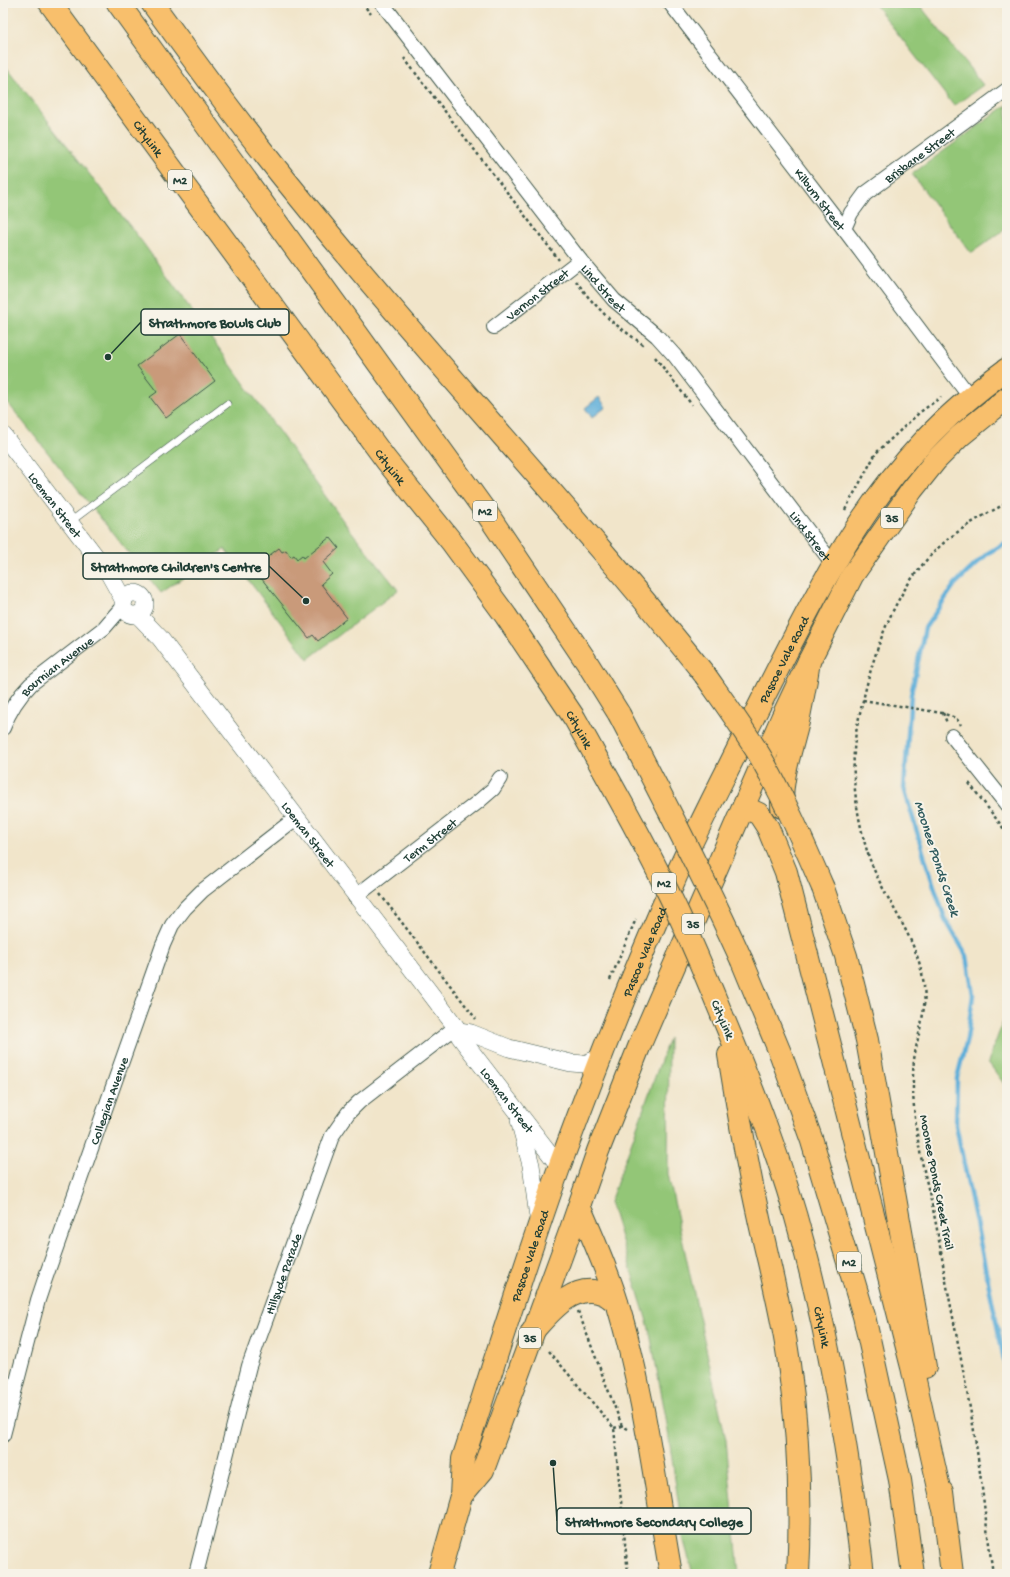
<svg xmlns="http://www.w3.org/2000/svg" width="1010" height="1577" viewBox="0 0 1010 1577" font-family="'Gochi Hand',sans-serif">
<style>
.green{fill:#93c677;stroke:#598256}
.water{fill:#5fafd9;stroke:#3f7686}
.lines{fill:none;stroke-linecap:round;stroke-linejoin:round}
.stream{stroke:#5fafd9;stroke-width:4.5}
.building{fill:#c99a7a}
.service-casing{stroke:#3e564a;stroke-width:8}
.minor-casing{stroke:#3e564a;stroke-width:16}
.tertiary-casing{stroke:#3e564a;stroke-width:18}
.primary-casing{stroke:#3e564a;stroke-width:24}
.motorway-casing{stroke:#3e564a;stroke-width:24}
.path{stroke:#3e564a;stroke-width:2.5;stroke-dasharray:3 3;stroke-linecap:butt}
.service{stroke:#fff;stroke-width:7}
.minor{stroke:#fff;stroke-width:14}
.tertiary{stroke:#fff;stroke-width:17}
.primary{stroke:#f8bf6c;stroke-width:22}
.motorway{stroke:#f8bf6c;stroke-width:22}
.motorway-bridge-casing{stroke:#3e564a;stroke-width:24;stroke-linecap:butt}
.motorway-bridge{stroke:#f8bf6c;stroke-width:22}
.labels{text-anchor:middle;stroke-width:4;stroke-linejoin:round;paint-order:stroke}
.shield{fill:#f7f3e8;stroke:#60746a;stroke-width:1}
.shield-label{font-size:12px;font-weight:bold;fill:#1f3d34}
.street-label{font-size:13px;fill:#1f3d34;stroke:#f7f3e8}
.water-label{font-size:14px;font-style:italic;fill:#2f5a5d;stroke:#f7f3e8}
.leader{fill:none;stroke:#1f3d34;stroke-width:1.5}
.callout-dot{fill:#1f3d34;stroke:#f7f3e8;stroke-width:1.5}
.callout{fill:#f7f3e8;stroke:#1f3d34;stroke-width:1.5}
.callout-label{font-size:14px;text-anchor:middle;font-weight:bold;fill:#1f3d34}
</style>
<rect width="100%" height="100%" fill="#f7f3e8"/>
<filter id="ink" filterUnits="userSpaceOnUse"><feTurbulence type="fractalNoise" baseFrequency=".025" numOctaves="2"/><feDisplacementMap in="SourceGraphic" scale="8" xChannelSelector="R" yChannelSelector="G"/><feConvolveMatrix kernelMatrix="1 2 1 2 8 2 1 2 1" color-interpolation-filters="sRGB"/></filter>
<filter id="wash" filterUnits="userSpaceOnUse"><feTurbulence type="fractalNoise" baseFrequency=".012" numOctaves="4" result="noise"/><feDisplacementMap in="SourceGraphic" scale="16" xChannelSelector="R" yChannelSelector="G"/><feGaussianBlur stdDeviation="0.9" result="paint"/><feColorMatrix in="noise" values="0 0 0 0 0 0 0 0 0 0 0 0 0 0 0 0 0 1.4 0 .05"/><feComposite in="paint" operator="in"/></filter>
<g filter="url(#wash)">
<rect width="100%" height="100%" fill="#f1e5ca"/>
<g class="green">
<polygon points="874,3 918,3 983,85 954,106"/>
<polygon points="3,63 143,243 344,522 398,590 308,659 225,549 161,593 3,397"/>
<polygon points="1007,105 1007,228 971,253 912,174"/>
<polygon points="1006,1014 1007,1015 1007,1088 988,1062"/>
<polygon points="669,1038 668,1174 726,1440 739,1574 693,1574 684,1541 666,1418 649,1328 610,1202"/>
</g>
<polygon class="water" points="599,397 606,407 592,418 585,408"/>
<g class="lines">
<polyline class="stream" points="1007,542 988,553 955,584 925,628 911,695 904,788 926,862 945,919 967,956 973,995 967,1039 957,1078 956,1125 1007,1374"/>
</g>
<g id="blocks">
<g class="building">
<polygon points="180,334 215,381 166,418 150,397 157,392 137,366"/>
<polygon points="330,537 339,548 323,562 332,574 321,584 347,618 318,641 313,635 309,638 253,568 279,548 282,552 286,550 291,557 294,555 297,559 302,555 304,558"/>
</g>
</g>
</g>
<g filter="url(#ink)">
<use href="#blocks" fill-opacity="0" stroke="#3e564a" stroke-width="1"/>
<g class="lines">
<defs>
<polyline id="service" points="70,522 227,404"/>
<g id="minor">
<path id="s1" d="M382,3L580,260L614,300L657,336L675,356L833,564"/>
<path id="s2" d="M670,3L844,229L970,397"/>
<path id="s3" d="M844,229L851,213L865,194L1007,90"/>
<path id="s4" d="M494,327L580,260"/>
<path id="s5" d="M3,728C9,711 18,697 31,684L104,628L123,606"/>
<polyline points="952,736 1007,805"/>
<path id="s6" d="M355,897L478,802L493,789L500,778"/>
<path id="s7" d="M3,1435L38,1300L45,1279L163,945L172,925L185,908L202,891L296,818"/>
<path id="s8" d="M196,1574L249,1366L332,1136L348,1113L359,1102L456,1027"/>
</g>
<g id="tertiary">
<path id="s9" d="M3,435L109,574L124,601"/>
<circle cx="134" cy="604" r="11"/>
<path id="s10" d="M138,615L160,638L456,1027L460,1037L560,1167"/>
<polyline points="459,1031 471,1033 509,1048 571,1063 584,1064 601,1057"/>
<polyline points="519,1120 531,1165 539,1224"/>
</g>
<g id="primary">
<polyline points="461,1496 483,1470 571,1229 598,1151 641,1042 782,718 809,661 852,576 912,490 936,460 960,436 1007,398"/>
<path id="s11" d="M439,1574L461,1496L463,1459C495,1361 525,1262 560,1165C595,1070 632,975 673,883C695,832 722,782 746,732C796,634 846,523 923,442C948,415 977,391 1007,369"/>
</g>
<g id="motorway">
<path id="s12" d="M50,3L386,460L451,541L506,616L575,719L595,755"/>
<polyline points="118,3 488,515 586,661 619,714"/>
<path d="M152,3C200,69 248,135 300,198C431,360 575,512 705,675"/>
<polyline points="744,807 759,814 768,828 786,872 912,1367 943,1506"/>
<path d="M782,807C781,776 791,751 798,722C802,702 806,681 809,661"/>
<polyline points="823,888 846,956 867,1040 925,1367"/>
<polyline points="742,961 781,1055 812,1141 864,1316 900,1480 913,1574"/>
<path id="s13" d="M722,1015C753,1089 783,1165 803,1243C832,1351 850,1463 863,1574"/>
<path d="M729,1055C738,1108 746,1161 758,1214C768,1261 781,1308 788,1356C798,1428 802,1501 798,1574"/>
<path d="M579,1206C593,1238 607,1269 617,1302C644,1391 655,1484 671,1574"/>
<path d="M532,1332C550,1312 574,1281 604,1294C609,1296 613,1300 617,1303"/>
<polyline points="942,1492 952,1574"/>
</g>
</defs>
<use href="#service" class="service-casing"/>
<use href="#minor" class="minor-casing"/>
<use href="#tertiary" class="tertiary-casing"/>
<use href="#primary" class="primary-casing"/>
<use href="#motorway" class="motorway-casing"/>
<g class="path">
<polyline points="362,3 371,14"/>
<polyline points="404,58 559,260"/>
<polyline points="576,281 589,298 611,321 645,346"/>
<polyline points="655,357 692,405"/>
<polyline points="845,510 876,453 919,413 941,397"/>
<polyline points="863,700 942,713 956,718 961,725"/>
<polyline points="943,713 947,723"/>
<polyline points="969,783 1007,833"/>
<polyline points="380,894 476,1019"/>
<polyline points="610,980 636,919"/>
<polyline points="578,1311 622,1426"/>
<polyline points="549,1351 614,1428 628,1574"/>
<polyline points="614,1428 622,1426 628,1429"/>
<path d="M993,1574C986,1524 981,1474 973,1425C964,1374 954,1322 944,1271C941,1250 937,1229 933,1209C926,1179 918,1149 915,1118C913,1099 912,1079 914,1060C917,1036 927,1011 924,986C919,937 883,900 868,854C858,822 852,784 854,751C855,730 861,709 866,688C879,637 897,589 935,551C956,530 982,516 1007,503"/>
</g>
<use href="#service" class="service"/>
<use href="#minor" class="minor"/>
<use href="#tertiary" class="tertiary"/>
<use href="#primary" class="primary"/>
<use href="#motorway" class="motorway"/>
<defs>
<g id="motorway-bridge">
<path d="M705,675C724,702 743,728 760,756C784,798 804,844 823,888"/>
<path d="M619,714C662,796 704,877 742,961"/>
<path d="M595,755C619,798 643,840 664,884C686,927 704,971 722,1015"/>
</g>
</defs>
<use href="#motorway-bridge" class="motorway-bridge-casing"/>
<use href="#motorway-bridge" class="motorway-bridge"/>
</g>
</g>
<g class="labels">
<g class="shield">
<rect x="168" y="170" width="24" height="20" rx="3"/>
<rect x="473" y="501" width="24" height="20" rx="3"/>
<rect x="881" y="508" width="22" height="20" rx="3"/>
<rect x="652" y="873" width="24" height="20" rx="3"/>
<rect x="682" y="914" width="22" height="20" rx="3"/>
<rect x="837" y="1252" width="24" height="20" rx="3"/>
<rect x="519" y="1328" width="22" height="20" rx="3"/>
</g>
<g class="shield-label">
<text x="180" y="184">M2</text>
<text x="485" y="515">M2</text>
<text x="892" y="522">35</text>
<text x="664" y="887">M2</text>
<text x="693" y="928">35</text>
<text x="849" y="1266">M2</text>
<text x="530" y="1342">35</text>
</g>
<g class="street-label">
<text dy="5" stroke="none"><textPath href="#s12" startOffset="167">CityLink</textPath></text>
<text dy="5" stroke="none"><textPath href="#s3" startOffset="108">Brisbane Street</textPath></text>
<text dy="5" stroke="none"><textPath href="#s2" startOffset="247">Kilburn Street</textPath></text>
<text dy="5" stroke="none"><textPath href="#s1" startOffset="361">Lind Street</textPath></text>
<text dy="5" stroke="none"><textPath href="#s4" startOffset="54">Vernon Street</textPath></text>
<text dy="5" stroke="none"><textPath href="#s12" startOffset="575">CityLink</textPath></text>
<text dy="5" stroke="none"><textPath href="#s9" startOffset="87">Loeman Street</textPath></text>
<text dy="5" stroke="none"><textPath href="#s1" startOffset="685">Lind Street</textPath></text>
<text dy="5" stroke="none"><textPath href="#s11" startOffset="981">Pascoe Vale Road</textPath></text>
<text dy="5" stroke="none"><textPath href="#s5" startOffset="84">Bournian Avenue</textPath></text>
<text dy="5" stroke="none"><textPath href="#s12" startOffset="899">CityLink</textPath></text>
<text dy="5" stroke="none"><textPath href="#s10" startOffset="278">Loeman Street</textPath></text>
<text dy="5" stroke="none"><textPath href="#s6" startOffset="94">Term Street</textPath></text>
<text dy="5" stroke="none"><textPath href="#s11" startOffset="657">Pascoe Vale Road</textPath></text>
<text transform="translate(724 1019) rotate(67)" y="5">CityLink</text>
<text dy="5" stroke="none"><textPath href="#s7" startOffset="351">Collegian Avenue</textPath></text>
<text dy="5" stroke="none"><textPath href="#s10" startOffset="610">Loeman Street</textPath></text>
<text transform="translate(938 1182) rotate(79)" y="5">Moonee Ponds Creek Trail</text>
<text dy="5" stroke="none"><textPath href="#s11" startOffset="332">Pascoe Vale Road</textPath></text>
<text dy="5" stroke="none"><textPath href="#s8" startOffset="313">Hillsyde Parade</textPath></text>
<text dy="5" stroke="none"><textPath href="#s13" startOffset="328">CityLink</textPath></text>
</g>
<g class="water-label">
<text transform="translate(938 858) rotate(72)" y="5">Moonee Ponds Creek</text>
</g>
</g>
<path class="leader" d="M108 357L141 322M306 601L269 566M553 1463L557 1521"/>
<g class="callout-dot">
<circle cx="108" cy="357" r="4"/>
<circle cx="306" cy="601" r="4"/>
<circle cx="553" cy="1463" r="4"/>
</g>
<g class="callout">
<rect x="141" y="309" width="148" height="26" rx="4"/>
<rect x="83" y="553" width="186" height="26" rx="4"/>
<rect x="557" y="1508" width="194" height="26" rx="4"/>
</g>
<g class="callout-label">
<text x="215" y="327">Strathmore Bowls Club</text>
<text x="176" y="571">Strathmore Children's Centre</text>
<text x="654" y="1526">Strathmore Secondary College</text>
</g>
<rect width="1010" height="1577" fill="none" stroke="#f7f3e8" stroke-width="16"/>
</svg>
